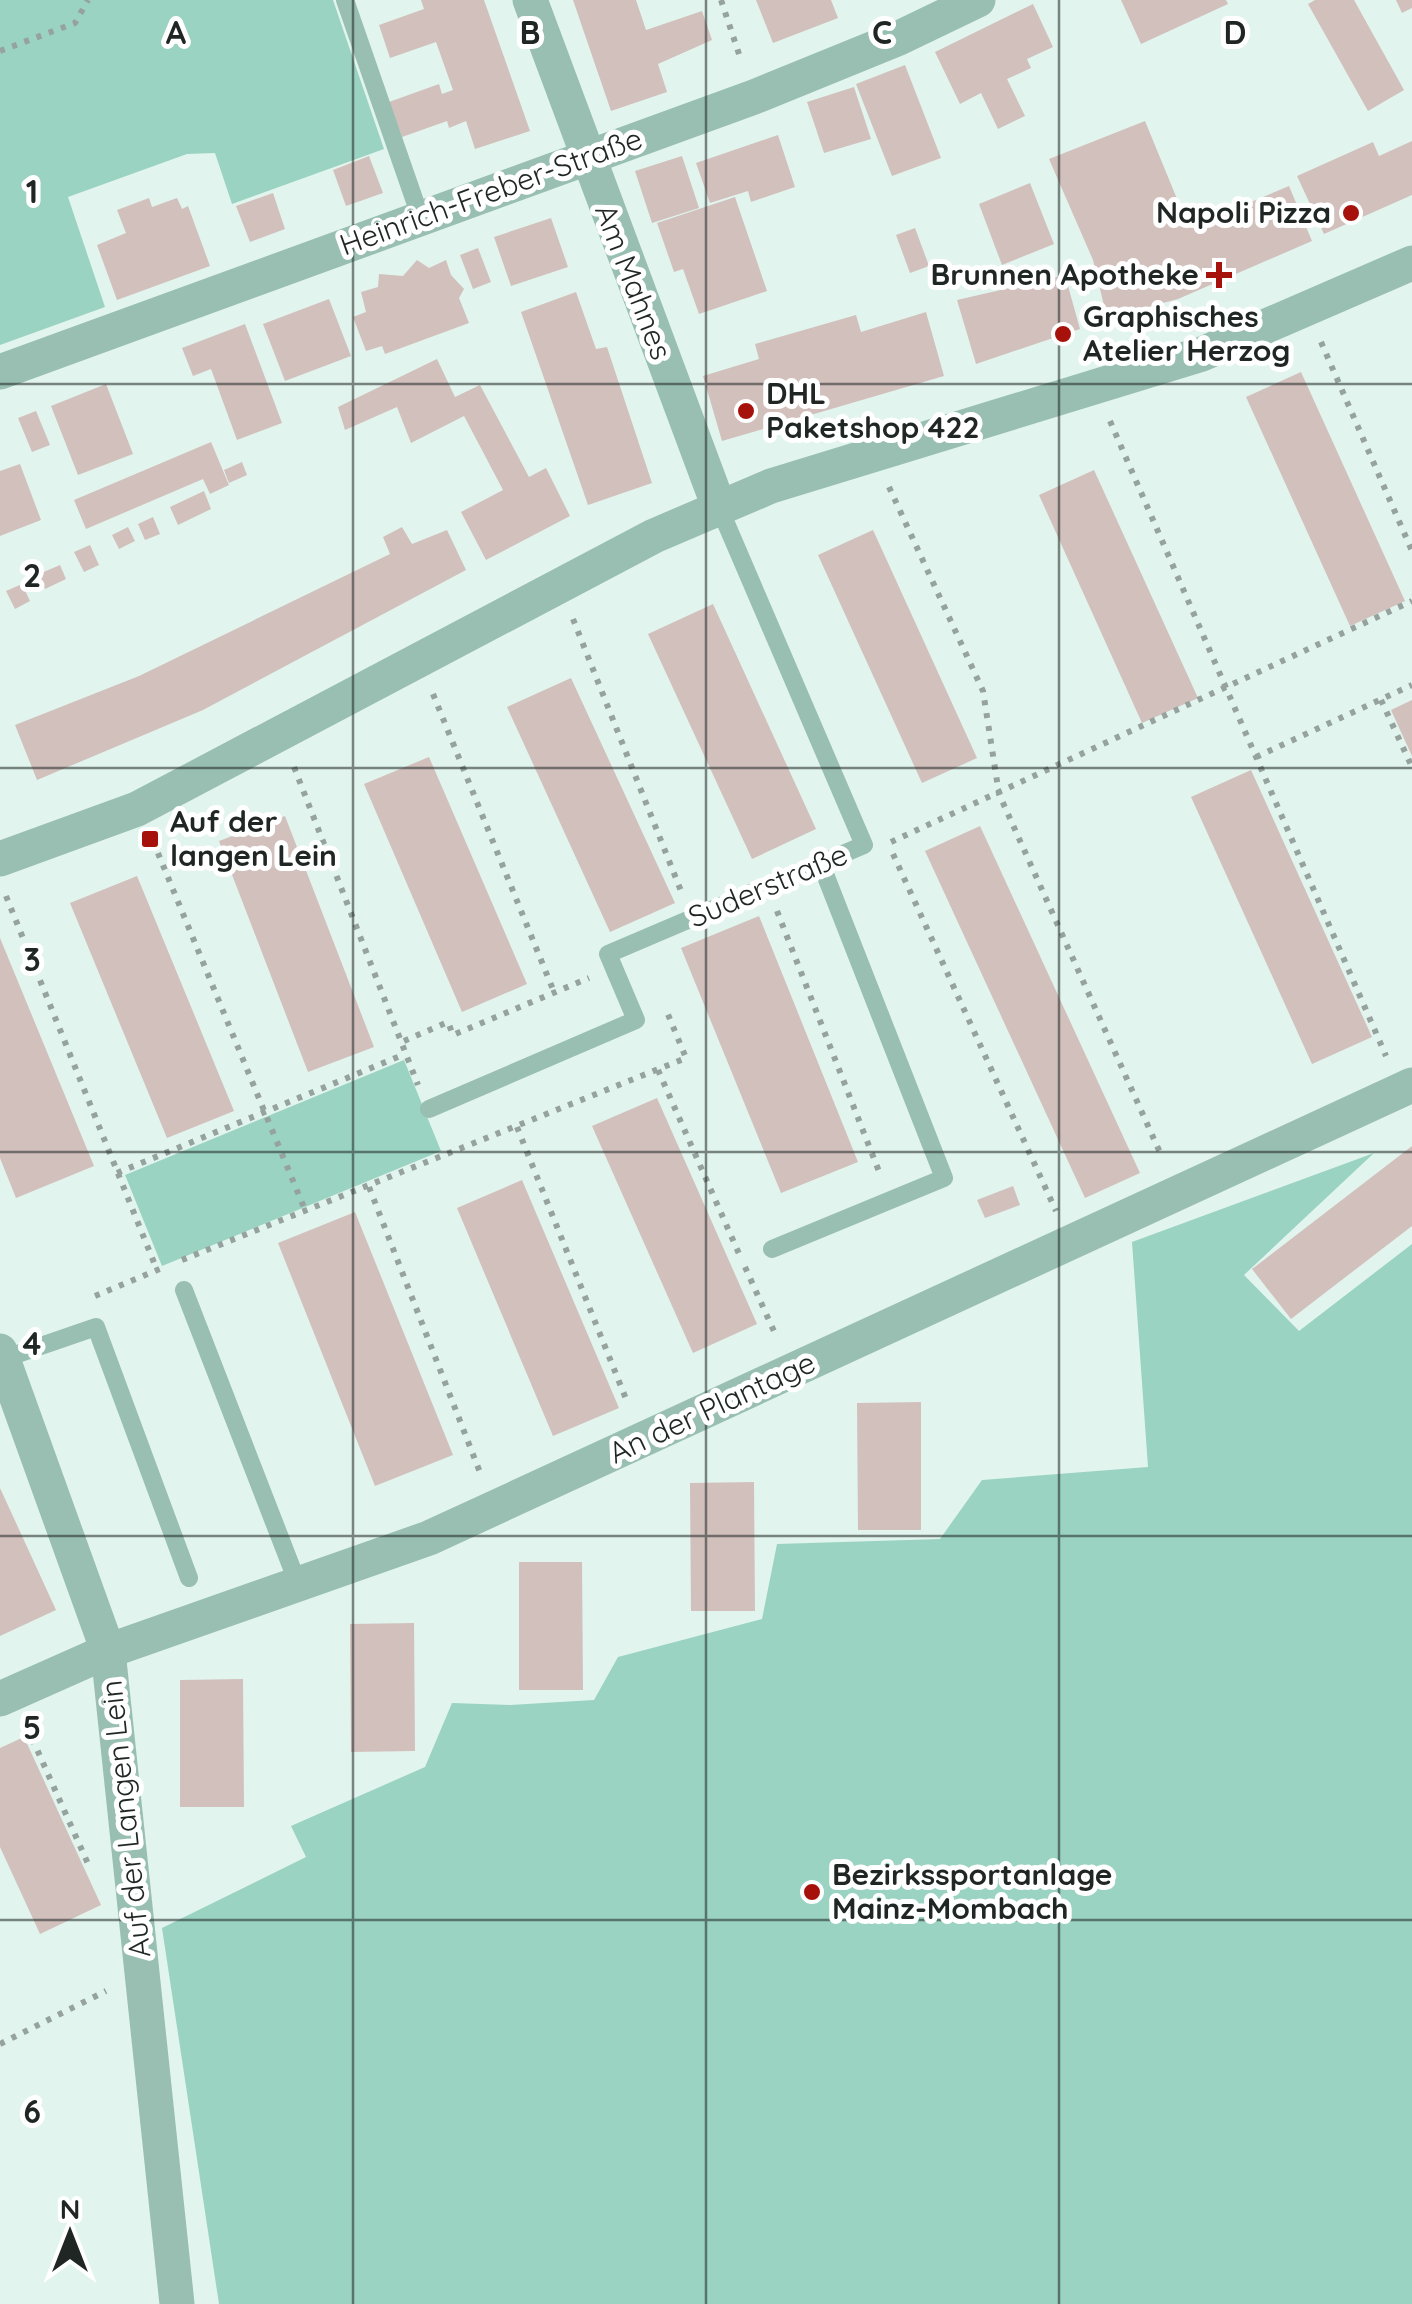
<svg xmlns="http://www.w3.org/2000/svg" width="1412" height="2304" viewBox="0 0 1412 2304" font-family="Quicksand,sans-serif">
<style>
.green{fill:#9ad3c1}
.building{fill:#d2c0bd}
.lines{fill:none;stroke-linecap:round;stroke-linejoin:round}
.path{stroke:#95a29e;stroke-width:6;stroke-dasharray:5 8;stroke-linecap:butt}
.service{stroke:#98bfb2;stroke-width:18}
.minor{stroke:#98bfb2;stroke-width:35}
.grid{fill:none;stroke:#1f2624;stroke-width:2.5;stroke-opacity:0.55}
.poi-dot{fill:#a6120b;stroke:#fff;stroke-width:4}
.labels{text-anchor:middle;stroke-width:10;stroke-linejoin:round;paint-order:stroke}
.street-label{font-size:30px;fill:#1f2624;stroke:#fff}
.poi-label{font-size:30px;font-weight:bold;fill:#1f2624;stroke:#fff;text-anchor:start}
.grid-label{font-size:32px;text-anchor:middle;font-weight:bold;fill:#1f2624;stroke:#fff;stroke-width:10;stroke-linejoin:round;paint-order:stroke}
</style>
<rect width="100%" height="100%" fill="#e2f4ee"/>
<g class="green">
<polygon points="0,0 333,0 384,149 232,204 215,153 187,154 68,197 105,307 0,345"/>
<polygon points="404,1060 441,1151 162,1266 125,1175"/>
<polygon points="1374,1153 1244,1275 1299,1331 1412,1244 1412,2304 219,2304 162,1928 306,1857 291,1826 425,1767 452,1703 510,1705 594,1700 618,1657 762,1619 777,1544 940,1539 982,1480 1148,1467 1132,1242"/>
</g>
<g class="building">
<polygon points="421,0 484,0 530,131 475,149 466,121 449,128 447,121 402,137 389,102 439,84 442,94 453,90 436,42 390,58 379,25 424,9"/>
<polygon points="573,0 636,0 646,30 702,11 712,40 658,64 667,92 611,111"/>
<polygon points="756,0 831,0 838,18 773,43"/>
<polygon points="1121,0 1226,0 1228,4 1141,44"/>
<polygon points="1315,0 1354,0 1404,90 1368,111 1308,4"/>
<polygon points="1396,0 1412,0 1412,8 1402,13"/>
<polygon points="1033,4 1053,47 1027,59 1031,68 1007,79 1025,116 998,129 981,93 960,104 935,52"/>
<polygon points="905,65 941,158 892,176 856,84"/>
<polygon points="854,87 871,139 824,153 807,102"/>
<polygon points="1145,121 1189,228 1289,186 1312,241 1178,299 1107,318 1093,260 1049,159"/>
<polygon points="778,135 795,187 751,202 748,191 710,203 696,163"/>
<polygon points="1412,141 1412,195 1324,234 1297,176 1373,142 1379,156"/>
<polygon points="369,156 383,193 346,206 333,170"/>
<polygon points="682,156 699,208 652,223 635,171"/>
<polygon points="1030,183 1054,244 1002,265 979,204"/>
<polygon points="273,193 285,229 250,242 236,206"/>
<polygon points="735,197 767,291 699,314 683,269 674,272 657,223"/>
<polygon points="149,198 152,207 177,198 182,209 188,206 210,266 117,300 97,245 126,233 117,210"/>
<polygon points="551,218 568,267 511,286 494,237"/>
<polygon points="915,228 929,266 910,273 896,235"/>
<polygon points="478,248 491,282 473,289 460,255"/>
<polygon points="417,260 429,268 446,260 451,275 464,289 459,298 469,323 385,354 382,346 366,351 353,317 366,312 361,292 378,287 379,274 403,276"/>
<polygon points="1065,275 1080,329 976,364 957,300"/>
<polygon points="576,292 596,349 607,347 652,483 588,505 521,312"/>
<polygon points="329,299 351,356 285,381 263,324"/>
<polygon points="926,312 944,376 722,441 703,376 759,359 755,344 856,315 861,332"/>
<polygon points="245,324 282,423 237,440 211,369 193,376 182,348"/>
<polygon points="437,359 455,397 480,385 529,477 546,468 570,516 486,560 461,512 503,490 464,416 411,443 397,407 345,430 338,407"/>
<polygon points="1301,372 1405,601 1350,626 1246,397"/>
<polygon points="106,384 133,454 78,475 51,406"/>
<polygon points="36,411 50,445 32,452 18,418"/>
<polygon points="211,442 229,485 210,494 203,479 86,529 74,500"/>
<polygon points="242,462 247,475 229,483 224,470"/>
<polygon points="20,464 41,520 0,536 0,471"/>
<polygon points="1094,470 1198,698 1142,723 1039,495"/>
<polygon points="204,491 211,509 178,525 170,507"/>
<polygon points="153,517 160,534 145,540 138,524"/>
<polygon points="128,527 135,541 119,549 112,535"/>
<polygon points="402,527 412,544 447,530 466,570 203,710 37,780 15,725 139,676 390,554 383,537"/>
<polygon points="873,530 977,758 922,783 818,555"/>
<polygon points="90,545 99,565 84,572 74,552"/>
<polygon points="60,565 66,579 45,589 39,574"/>
<polygon points="22,584 30,601 15,609 6,591"/>
<polygon points="713,604 816,829 752,859 648,634"/>
<polygon points="571,678 675,903 610,932 507,707"/>
<polygon points="1412,700 1412,756 1391,710"/>
<polygon points="429,757 527,984 462,1012 364,784"/>
<polygon points="1251,770 1372,1037 1312,1064 1191,797"/>
<polygon points="285,816 374,1047 308,1072 219,841"/>
<polygon points="980,826 1140,1173 1085,1198 925,851"/>
<polygon points="137,876 234,1111 167,1138 70,903"/>
<polygon points="759,916 858,1162 781,1193 681,948"/>
<polygon points="0,938 94,1166 16,1198 0,1158"/>
<polygon points="657,1098 757,1324 693,1353 592,1126"/>
<polygon points="1412,1146 1412,1226 1291,1319 1252,1269"/>
<polygon points="522,1180 619,1408 553,1436 457,1208"/>
<polygon points="1013,1186 1020,1205 985,1218 977,1200"/>
<polygon points="355,1212 453,1455 375,1486 278,1243"/>
<polygon points="921,1402 921,1530 858,1530 857,1403"/>
<polygon points="754,1482 755,1611 691,1611 690,1483"/>
<polygon points="0,1488 56,1610 0,1636"/>
<polygon points="519,1562 582,1562 583,1690 519,1690"/>
<polygon points="414,1623 415,1751 351,1752 350,1624"/>
<polygon points="243,1679 244,1807 180,1807 180,1680"/>
<polygon points="24,1737 101,1905 40,1934 0,1847 0,1748"/>
</g>
<g class="lines">
<g class="path">
<polyline points="721,0 741,60"/>
<polyline points="0,51 75,23 88,0"/>
<polyline points="1321,342 1412,551"/>
<polyline points="1110,421 1386,1056"/>
<polyline points="889,487 983,691 999,794 1162,1157"/>
<polyline points="573,619 681,891"/>
<polyline points="433,694 554,992"/>
<polyline points="1381,700 1412,767"/>
<polyline points="1256,757 1412,685"/>
<polyline points="294,767 418,1085"/>
<polyline points="153,841 305,1210"/>
<polyline points="891,842 1412,601"/>
<polyline points="893,854 1056,1211"/>
<polyline points="6,896 157,1270"/>
<polyline points="777,911 880,1174"/>
<polyline points="404,1041 448,1022 453,1035 589,978"/>
<polyline points="658,1070 740,1256"/>
<polyline points="517,1127 628,1404"/>
<polyline points="117,1173 405,1054"/>
<polyline points="369,1187 481,1475"/>
<polyline points="182,1260 686,1058 667,1012"/>
<polyline points="745,1267 777,1338"/>
<polyline points="95,1296 162,1268"/>
<polyline points="27,1727 89,1866"/>
<polyline points="0,2044 106,1991"/>
</g>
<g class="service">
<polyline points="345,0 420,216"/>
<polyline points="429,1109 636,1020 608,954 864,845 719,507"/>
<polyline points="772,1249 944,1178 821,864"/>
<polyline points="184,1290 298,1584"/>
<polyline points="3,1359 96,1327 189,1578"/>
</g>
<g class="minor">
<polyline points="530,0 719,507"/>
<polyline points="0,372 754,97 899,38 978,0"/>
<polyline points="0,859 137,809 654,536 771,486 1202,354 1412,263"/>
<polyline points="0,1351 108,1651 177,2304"/>
<polyline points="0,1699 108,1651 429,1538 1412,1085"/>
</g>
</g>
<path class="grid" d="M353,0V2304M706,0V2304M1059,0V2304M0,384H1412M0,768H1412M0,1152H1412M0,1536H1412M0,1920H1412"/>
<g class="poi-dot">
<circle cx="1351" cy="213" r="10"/>
<path d="M1214 260h10v10h10v10h-10v10h-10v-10h-10v-10h10z"/>
<circle cx="1063" cy="334" r="10"/>
<circle cx="746" cy="411" r="10"/>
<rect x="140" y="829" width="20" height="20" rx="5"/>
<circle cx="812" cy="1892" r="10"/>
</g>
<g class="labels">
<g class="street-label">
<text transform="translate(491 192) rotate(-20)" y="10">Heinrich-Freber-Straße</text>
<text transform="translate(633 282) rotate(69)" y="10">Am Mahnes</text>
<text transform="translate(768 886) rotate(-23)" y="10">Suderstraße</text>
<text transform="translate(712 1408) rotate(-25)" y="10">An der Plantage</text>
<text transform="translate(126 1819) rotate(-96)" y="10">Auf der Langen Lein</text>
</g>
<g class="poi-label">
<text x="1331" y="223" text-anchor="end">Napoli Pizza</text>
<text x="1199" y="285" text-anchor="end">Brunnen Apotheke</text>
<text x="1083" y="327">Graphisches<tspan x="1083" dy="34">Atelier Herzog</tspan></text>
<text x="766" y="404">DHL<tspan x="766" dy="34">Paketshop 422</tspan></text>
<text x="170" y="832">Auf der<tspan x="170" dy="34">langen Lein</tspan></text>
<text x="832" y="1885">Bezirkssportanlage<tspan x="832" dy="34">Mainz-Mombach</tspan></text>
</g>
</g>
<g class="grid-label">
<text x="176" y="44">A</text>
<text x="530" y="44">B</text>
<text x="882" y="44">C</text>
<text x="1235" y="44">D</text>
<text x="32" y="203">1</text>
<text x="32" y="587">2</text>
<text x="32" y="971">3</text>
<text x="32" y="1355">4</text>
<text x="32" y="1739">5</text>
<text x="32" y="2123">6</text>
</g>
<g transform="translate(70 2234)" stroke="#ffffff" stroke-width="8" paint-order="stroke">
<path d="M0-8L18 38L0 25L-18 38Z" fill="#1f2624"/>
<text y="-15" font-size="28" font-weight="bold" text-anchor="middle" fill="#1f2624">N</text>
</g>
</svg>
